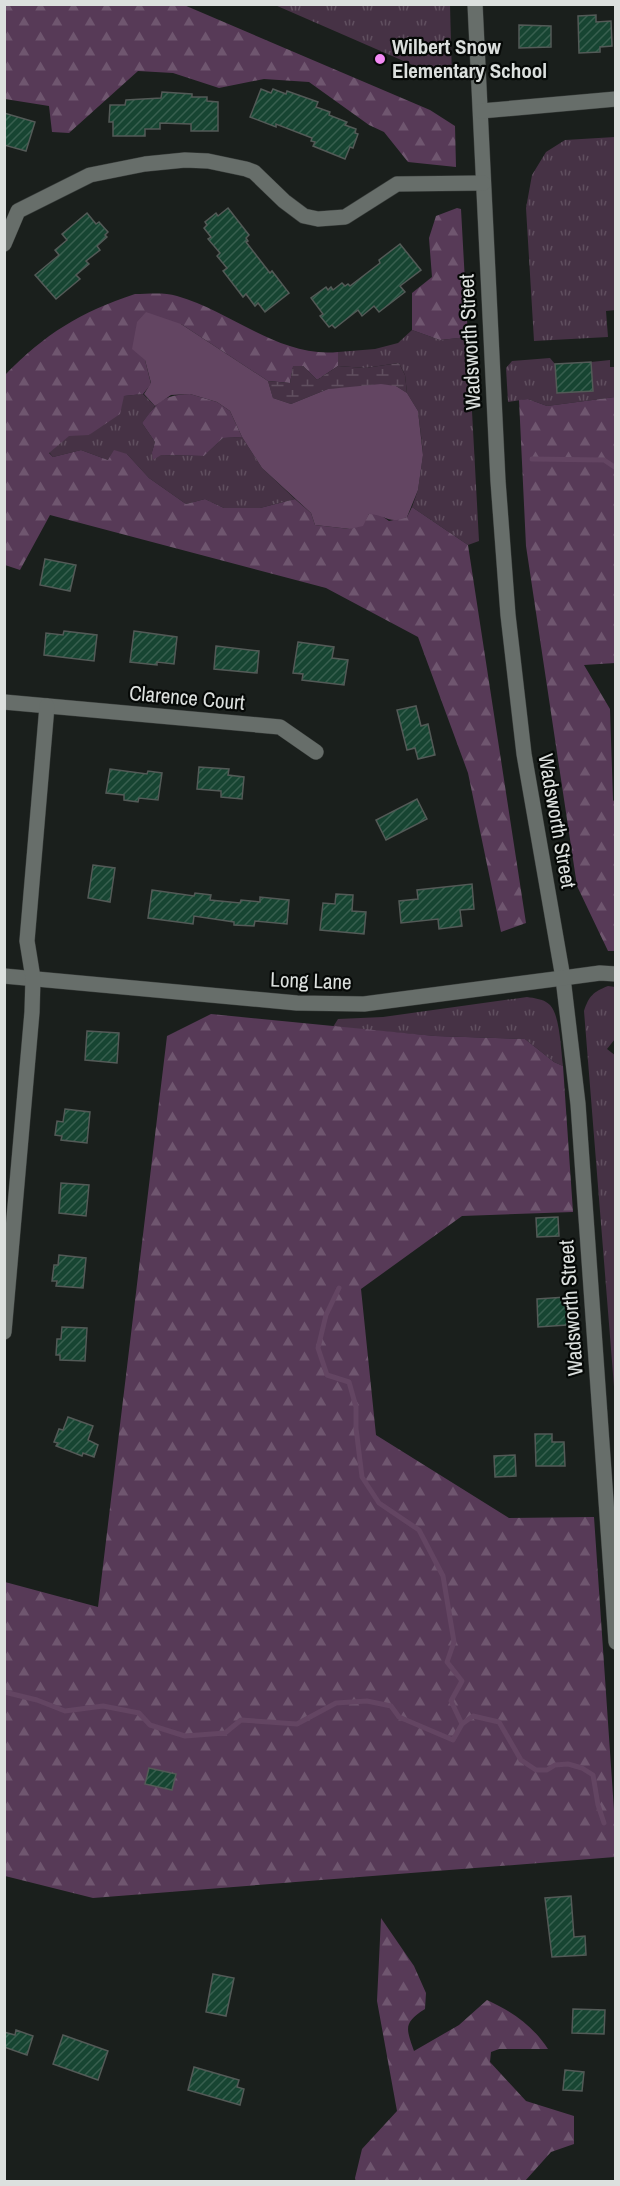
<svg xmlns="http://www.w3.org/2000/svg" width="620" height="2186" viewBox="0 0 620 2186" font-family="'Archivo Narrow',sans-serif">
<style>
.grass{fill:url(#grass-tufts)}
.forest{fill:url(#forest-firs)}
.wetland{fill:url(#wetland-marsh)}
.water{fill:#634562}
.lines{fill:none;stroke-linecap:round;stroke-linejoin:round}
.stream{stroke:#634562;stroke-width:5}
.building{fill:url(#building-hatch);stroke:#535a57;stroke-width:1.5}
.minor-casing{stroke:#393d3b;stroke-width:16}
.minor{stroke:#676e6a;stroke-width:15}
.poi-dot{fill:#f28af3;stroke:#060907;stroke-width:2}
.labels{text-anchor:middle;stroke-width:4.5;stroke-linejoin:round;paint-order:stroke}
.poi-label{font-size:21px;font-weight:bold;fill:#dce0de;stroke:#060907;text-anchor:start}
.street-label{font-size:21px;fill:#dce0de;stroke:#060907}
</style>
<defs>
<pattern id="grass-tufts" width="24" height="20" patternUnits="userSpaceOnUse" patternTransform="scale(1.5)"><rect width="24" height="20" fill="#463245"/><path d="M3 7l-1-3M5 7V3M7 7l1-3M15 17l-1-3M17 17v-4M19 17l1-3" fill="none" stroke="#604f5f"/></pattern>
<pattern id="forest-firs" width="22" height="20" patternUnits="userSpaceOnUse" patternTransform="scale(1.5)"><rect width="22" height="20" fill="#573a57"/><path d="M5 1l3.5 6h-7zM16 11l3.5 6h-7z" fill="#6f566f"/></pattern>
<pattern id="wetland-marsh" width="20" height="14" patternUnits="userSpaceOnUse" patternTransform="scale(1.5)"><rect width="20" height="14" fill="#463245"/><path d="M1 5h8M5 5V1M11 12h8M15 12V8" fill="none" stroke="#604f5f"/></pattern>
<pattern id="building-hatch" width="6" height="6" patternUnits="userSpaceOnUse" patternTransform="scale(1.5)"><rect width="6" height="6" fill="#174532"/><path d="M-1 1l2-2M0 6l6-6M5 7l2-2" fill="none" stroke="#38604f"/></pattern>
</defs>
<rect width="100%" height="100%" fill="#1a1f1c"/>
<g class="grass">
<polygon points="275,5 450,5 452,78 438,76"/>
<polygon points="615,137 616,310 606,311 608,337 534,341 526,208 532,175 546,152 565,140"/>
<polygon points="412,330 440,340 468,337 479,541 468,545 412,507 418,490 423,455 422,444 418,411 407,393 405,375 399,363 365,368 338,366 338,352 375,349 398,343"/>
<polygon points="550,358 555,364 557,392 592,391 591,362 610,360 610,367 615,367 615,397 547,406 528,399 508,402 506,368 512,361"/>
<polygon points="143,394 155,406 142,423 155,442 152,452 161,455 204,456 223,438 242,437 262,468 295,499 260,508 224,508 205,499 186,504 149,478 127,454 108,460 81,450 53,457 49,452 69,435 89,435 124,396"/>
<path d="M608,986L615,987V1039L607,1049L616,1056L615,1399L584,1011C589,996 593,992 608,986Z"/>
<path d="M527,997C534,998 544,999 550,1005C560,1015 561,1051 563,1066L554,1062L525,1039L435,1036L333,1027L338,1019L383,1017Z"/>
</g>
<g class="forest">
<polygon points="4,5 184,5 430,110 455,126 456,167 408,162 384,132 369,125 309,82 264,79 219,88 173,73 138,71 69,133 52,132 49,106 5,99"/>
<polygon points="457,208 461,209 468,337 440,340 412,330 412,293 432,277 429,238 436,216"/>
<path d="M135,294C148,294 164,292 177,296C231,311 279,358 338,352V366L317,380L303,366L293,367L290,383L268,381L181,324L145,360L151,384L143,394L124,396L120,414L89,435L69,436L49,453L53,457L81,450L108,460L114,450L127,454L149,478L186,504L205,499L224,508H260L295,499L311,513L315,525L350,529L369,514H379L389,521L407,517L412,507L468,545L526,923L501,932L468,773L418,637L326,588L50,515L20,570L5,565V375C45,334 80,312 135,294Z"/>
<path d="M190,394L217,402L230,411L242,437L223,438L204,456L161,455L153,460L152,452L155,442L142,423C158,402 162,395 190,394Z"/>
<polygon points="615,397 615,663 584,665 610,709 613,800 616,804 615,951 608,951 577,886 526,546 519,400 528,399 547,406"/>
<polygon points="211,1014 435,1036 525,1039 554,1062 563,1066 573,1212 462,1216 361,1289 376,1435 509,1518 594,1517 615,1825 615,1857 93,1898 5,1876 5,1582 98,1607 167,1036"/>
<path d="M381,1918L414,1966L426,1993L425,2009C403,2023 406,2028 414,2051L459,2025L487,2000C513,2012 532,2025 548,2049H499L491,2052L490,2062L526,2101L574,2116V2144L551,2152L525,2181H356L355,2178L362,2149L397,2111L377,2001Z"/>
</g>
<polygon class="wetland" points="399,363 405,375 407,393 396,386 328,389 291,404 273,398 268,381 290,383 293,366 303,366 317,380 338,366 365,368"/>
<path class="water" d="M146,312L181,324L268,381L273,398L291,404L328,389L381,384L396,386L407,393L418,411L423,455L418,490L407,517C388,525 387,515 369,514L363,526L350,529L315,525L311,513L262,468L242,437L230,411L217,402L190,394L171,395L155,406L144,394L151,383L145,360L132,349L137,322Z"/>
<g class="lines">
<g class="stream">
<polyline points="532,459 604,460 616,468"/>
<polyline points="339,1288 326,1315 318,1348 327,1375 349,1382 356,1407 356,1428 362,1477 379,1503 419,1530 443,1576 454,1642 447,1662 462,1681 451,1701 462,1724"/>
<polyline points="4,1692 37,1700 65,1711 103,1706 139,1713 150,1725 185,1736 225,1733 241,1720 297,1724 336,1703 367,1701 391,1706 399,1717 453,1740 462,1724 473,1716 499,1722 521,1760 536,1770 547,1770 555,1765 568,1764 582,1768 593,1775 598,1805 604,1823"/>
</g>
</g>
<g class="building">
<polygon points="596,15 596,22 611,21 612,46 600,47 600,52 579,53 578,16"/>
<polygon points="519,25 551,26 551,47 519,48"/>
<polygon points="261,89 271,93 273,89 286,94 287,91 318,102 316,107 330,112 329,115 347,122 345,125 356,129 355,133 358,134 353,148 350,147 345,159 313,146 315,142 311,141 312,138 276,124 276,127 250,117"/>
<polygon points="162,92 192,94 192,97 207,97 207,101 218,102 218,131 191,131 191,124 160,123 160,129 145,129 145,136 113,136 113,122 109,122 110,105 125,105 126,100 161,98"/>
<polygon points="4,113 35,122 26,151 4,145"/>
<polygon points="228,208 249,235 246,238 248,241 246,242 270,273 272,271 289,293 265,312 258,303 255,306 246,294 243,297 223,271 227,268 217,256 220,253 208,239 211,237 204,228 207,225 205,222 216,213 218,216"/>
<polygon points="87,213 96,224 99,222 108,232 105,235 107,237 97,246 100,250 86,261 89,264 76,275 80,279 56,299 35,275 59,255 55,250 67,240 62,234"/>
<polygon points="400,244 421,270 400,286 405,292 379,312 374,306 362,316 358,310 335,328 332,325 329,327 320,316 323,314 311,298 326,287 328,290 331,287 333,290 342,283 345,286 348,284 350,286 380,263 379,260"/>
<polygon points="591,362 593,391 557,393 555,364"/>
<polygon points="45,559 76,565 70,591 40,585"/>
<polygon points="64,631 97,635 94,661 44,655 46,633 63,635"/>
<polygon points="134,631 177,637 174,664 157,662 157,665 130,662"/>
<polygon points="298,642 334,647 332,658 348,660 344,685 302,680 303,674 293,673"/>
<polygon points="216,646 259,651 257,673 214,669"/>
<polygon points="416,706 421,726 428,724 435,755 418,759 415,748 407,750 397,710"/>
<polygon points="199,767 229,769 228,775 244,777 242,799 221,797 221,791 197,789"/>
<polygon points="110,769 147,774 148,771 162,773 158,800 139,798 138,802 124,800 124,795 106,793"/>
<polygon points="417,799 427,819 386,840 376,820"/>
<polygon points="93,865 115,868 110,902 88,898"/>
<polygon points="472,884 474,909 460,910 462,926 439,929 438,919 401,923 399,901 418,899 417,890"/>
<polygon points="152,890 194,896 195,893 211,895 210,900 240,903 241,900 260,902 260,897 289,900 287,924 255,921 254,926 234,925 234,922 194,916 193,924 148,918"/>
<polygon points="336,894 353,895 352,911 366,912 364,934 320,930 323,903 335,904"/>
<polygon points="87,1031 119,1033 117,1063 85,1060"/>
<polygon points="65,1109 90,1112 87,1143 61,1140 62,1136 55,1135 57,1121 63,1122"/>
<polygon points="61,1183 89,1185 86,1216 59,1213"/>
<polygon points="558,1217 559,1236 537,1237 536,1218"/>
<polygon points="59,1255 86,1258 83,1288 56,1286 57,1281 52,1281 54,1265 58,1265"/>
<polygon points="566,1297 567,1325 538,1327 537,1299"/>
<polygon points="62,1327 87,1328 85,1361 60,1360 60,1355 56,1355 57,1339 61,1339"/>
<polygon points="68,1417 93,1426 88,1440 98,1445 94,1457 83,1453 82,1456 56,1446 58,1443 54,1442 59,1429 63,1430"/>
<polygon points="535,1434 552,1434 552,1442 564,1442 565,1466 536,1466"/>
<polygon points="515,1455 516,1476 495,1477 494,1456"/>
<polygon points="149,1768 176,1774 172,1790 145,1784"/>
<polygon points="571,1896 574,1937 585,1936 586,1955 552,1957 545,1898"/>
<polygon points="213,1974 234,1978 226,2016 206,2012"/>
<polygon points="573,2009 605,2010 604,2034 572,2033"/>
<polygon points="16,2030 33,2036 27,2055 4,2047 4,2032 15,2035"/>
<polygon points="63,2035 108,2051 98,2080 53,2064"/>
<polygon points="194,2067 239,2080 237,2087 244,2089 240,2105 188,2090"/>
<polygon points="565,2070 584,2072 582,2091 563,2090"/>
</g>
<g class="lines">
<defs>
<g id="minor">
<polyline points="475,4 498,481 508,615 524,754 563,978 578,1104 616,1642"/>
<polyline points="481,111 616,99"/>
<polyline points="4,244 18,211 90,175 145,164 185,160 208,161 246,169 254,172 284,201 304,216 318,219 345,217 397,184 483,183"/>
<polyline points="4,702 280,727 316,752"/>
<polyline points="4,976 297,1003 364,1004 563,978 600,973 616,974"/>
<polyline points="4,1332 32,1012 33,978 27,941 47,706"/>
</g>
</defs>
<use href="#minor" class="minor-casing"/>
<use href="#minor" class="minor"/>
</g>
<circle class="poi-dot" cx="380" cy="59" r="6"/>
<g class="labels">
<g class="poi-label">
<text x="392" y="54">Wilbert Snow<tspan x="392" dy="24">Elementary School</tspan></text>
</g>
<g class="street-label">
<text transform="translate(470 342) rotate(-93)" y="7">Wadsworth Street</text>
<text transform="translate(187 698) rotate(5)" y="7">Clarence Court</text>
<text transform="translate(557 821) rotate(80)" y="7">Wadsworth Street</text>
<text transform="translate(311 981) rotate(2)" y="7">Long Lane</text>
<text transform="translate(571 1308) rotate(-94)" y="7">Wadsworth Street</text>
</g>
</g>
<rect width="620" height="2186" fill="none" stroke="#dce0de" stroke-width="12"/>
</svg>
